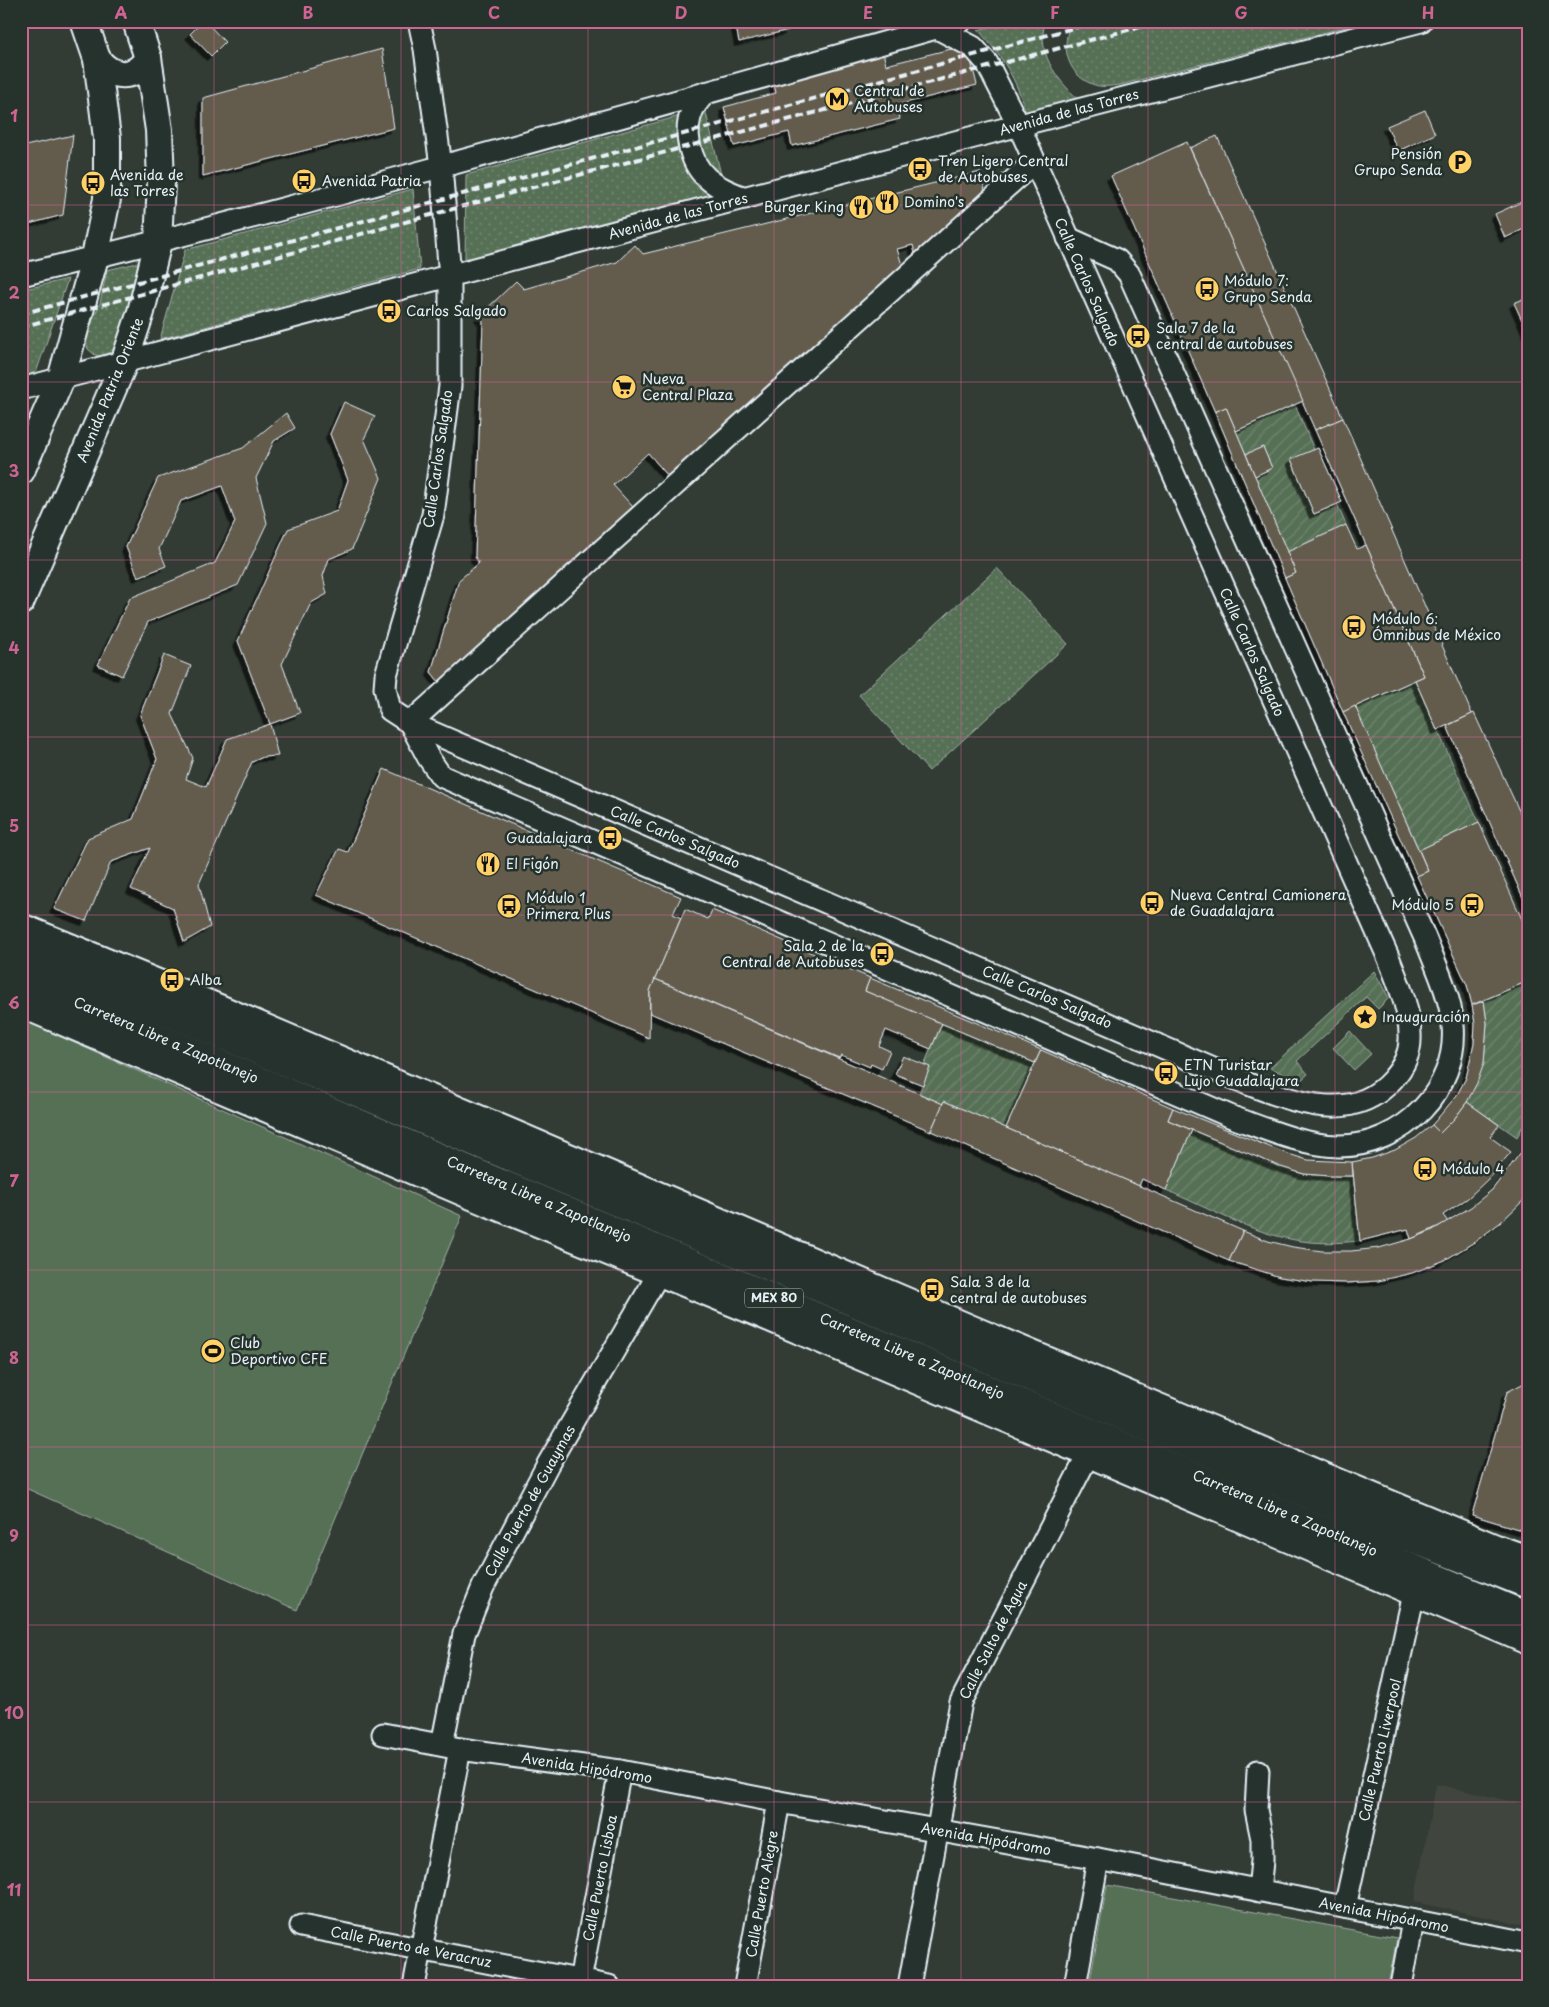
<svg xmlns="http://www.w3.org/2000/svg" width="1549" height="2007" viewBox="0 0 1549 2007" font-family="'Playpen Sans',sans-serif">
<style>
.built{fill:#41453c}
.grass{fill:url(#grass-dots);stroke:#a0b0a7}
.garden{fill:url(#garden-furrows);stroke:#a0b0a7}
.pitch{fill:#577056;stroke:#a0b0a7}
.building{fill:#645b4e;stroke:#e8f1f8;filter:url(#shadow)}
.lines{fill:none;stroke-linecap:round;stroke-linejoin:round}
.minor-casing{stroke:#e8f1f8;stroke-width:25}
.major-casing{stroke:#e8f1f8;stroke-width:30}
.minor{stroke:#26332d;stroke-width:21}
.major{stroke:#26332d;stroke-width:26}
.rail{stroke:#e8f1f8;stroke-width:4;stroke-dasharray:8 4;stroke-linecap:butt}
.grid{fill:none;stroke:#cf6492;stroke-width:1;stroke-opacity:0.55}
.labels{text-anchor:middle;stroke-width:5;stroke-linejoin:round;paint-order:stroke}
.shield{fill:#26332d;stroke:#aeb8bb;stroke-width:1}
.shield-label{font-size:12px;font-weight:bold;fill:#e8f1f8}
.poi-label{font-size:14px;fill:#e8f1f8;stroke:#26332d;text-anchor:start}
.street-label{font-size:14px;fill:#e8f1f8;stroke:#26332d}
.neatline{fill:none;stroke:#cf6492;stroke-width:2}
.grid-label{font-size:16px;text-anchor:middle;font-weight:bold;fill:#cf6492}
</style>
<defs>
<pattern id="grass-dots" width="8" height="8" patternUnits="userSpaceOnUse" patternTransform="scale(1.25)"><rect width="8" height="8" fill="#577056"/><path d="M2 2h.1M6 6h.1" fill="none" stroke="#6f856f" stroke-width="1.8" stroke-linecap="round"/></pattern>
<pattern id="garden-furrows" width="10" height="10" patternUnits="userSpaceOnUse" patternTransform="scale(1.25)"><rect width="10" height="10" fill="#577056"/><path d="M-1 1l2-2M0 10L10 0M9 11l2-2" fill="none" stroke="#6f856f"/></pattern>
<filter id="shadow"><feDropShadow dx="-4.5" dy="4.5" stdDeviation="0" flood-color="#0009"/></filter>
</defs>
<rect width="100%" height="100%" fill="#323b34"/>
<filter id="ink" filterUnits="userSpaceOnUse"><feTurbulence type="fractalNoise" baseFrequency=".02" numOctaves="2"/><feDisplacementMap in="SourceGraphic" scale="10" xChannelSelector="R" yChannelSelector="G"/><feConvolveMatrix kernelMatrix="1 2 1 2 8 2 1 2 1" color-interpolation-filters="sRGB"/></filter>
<g filter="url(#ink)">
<polygon class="built" points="1436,1784 1528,1805 1528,1926 1414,1902"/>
<g class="grass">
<path d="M1010,21H1045C1037,53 1055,77 1077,98L1026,114C1017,79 1002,56 978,30Z"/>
<path d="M1072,21H1369L1120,85C1110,86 1101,88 1092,84C1066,74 1060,44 1072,21Z"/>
<polygon points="705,109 725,191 465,260 466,175"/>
<polygon points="413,189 420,269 160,339 185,250"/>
<polygon points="141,262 129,309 114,348 110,352 100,356 95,355 88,349 85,339 100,303 107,270"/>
<polygon points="68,279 36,373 21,377 21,290"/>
<polygon points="997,568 1068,644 929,771 859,695"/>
</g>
<g class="garden">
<polygon points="1295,405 1346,525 1287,552 1255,476 1272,468 1263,447 1246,454 1236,431"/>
<polygon points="1415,680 1479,822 1419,850 1355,707"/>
<polygon points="1374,971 1389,998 1378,1009 1366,997 1297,1061 1308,1074 1300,1081 1270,1068"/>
<polygon points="1528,981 1528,1117 1517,1137 1467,1102 1484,1063 1487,1023 1484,1001"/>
<polygon points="942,1023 1035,1063 1006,1128 944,1101 943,1104 919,1093 930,1068 924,1065"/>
<polygon points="1350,1031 1371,1054 1354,1070 1333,1048"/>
<path d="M1192,1130C1228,1146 1265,1166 1303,1174C1319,1177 1337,1176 1353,1176L1360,1241C1338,1243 1317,1244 1295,1240C1250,1232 1208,1208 1166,1190Z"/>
</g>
<g class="pitch">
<polygon points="21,1019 462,1216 297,1610 21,1486"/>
<polygon points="1107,1885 1397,1938 1388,1986 1089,1986"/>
</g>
<g class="building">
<polygon points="203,21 205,21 225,42 211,56 190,34"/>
<polygon points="735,21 783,21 789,30 739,42"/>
<polygon points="967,45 977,85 897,105 900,119 792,146 789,132 734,146 724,107 776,93 772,76 882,48 886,65"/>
<polygon points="382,49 394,128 203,176 203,98"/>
<polygon points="1425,110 1435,134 1398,151 1387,126"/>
<polygon points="73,135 63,215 21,226 21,147"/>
<polygon points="1217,136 1343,418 1315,430 1190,148"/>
<polygon points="1187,142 1303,401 1236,431 1226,407 1215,412 1111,176"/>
<polygon points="980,172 985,190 915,253 913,245 897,249 902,265 668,476 648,453 613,485 633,507 439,682 431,672 459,580 479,563 475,557 483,321 479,316 516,281 524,289 617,262 635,245 643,254"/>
<polygon points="1528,199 1528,227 1505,238 1495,214"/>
<polygon points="1528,297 1528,333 1514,303"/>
<polygon points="344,402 375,416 364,439 381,478 352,549 329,559 323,576 327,594 311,603 282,664 300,713 270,724 238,641 288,529 337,511 348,480 330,434"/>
<polygon points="1226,407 1296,573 1285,578 1215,412"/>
<polygon points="286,413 295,428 274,441 256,478 267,523 238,585 148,622 122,676 98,665 130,598 215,563 235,522 222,486 181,501 159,549 166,566 138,577 126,547 158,478 243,448"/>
<polygon points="1343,418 1472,714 1437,730 1415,680 1424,676 1315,430"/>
<polygon points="1263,447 1272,468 1255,476 1246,454"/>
<polygon points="1318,448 1342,502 1314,514 1291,459"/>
<polygon points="1346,525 1357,549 1366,545 1424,676 1343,712 1285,578 1296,573 1287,552"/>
<polygon points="164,655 191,666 172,714 193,758 186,779 206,787 227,739 270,724 278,756 263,757 252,762 199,884 210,927 184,942 173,908 131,889 150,848 111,862 86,921 54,909 88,838 133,819 157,759 140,715"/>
<polygon points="1355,706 1428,871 1417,876 1343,712"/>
<polygon points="1474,713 1528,830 1528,909 1447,726"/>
<polygon points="384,769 681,897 673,914 681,918 650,991 649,1038 316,895 339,849 348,852"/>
<polygon points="1479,822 1528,933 1528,981 1472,1005 1467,985 1417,876 1428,871 1419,850"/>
<polygon points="685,909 708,919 712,910 870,978 865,991 942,1023 931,1049 886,1030 879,1046 890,1051 882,1069 871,1064 870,1067 841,1055 839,1058 655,979"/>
<polygon points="870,978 1041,1050 1035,1063 865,991"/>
<polygon points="655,979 943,1104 931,1131 650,1013 650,991"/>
<polygon points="1484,1001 1487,1023 1484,1063 1477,1083 1467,1102 1455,1118 1440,1133 1432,1125 1457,1095 1466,1078 1474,1043 1475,1024 1472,1005"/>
<polygon points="1041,1050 1173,1108 1168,1120 1192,1130 1166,1190 1142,1179 1139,1186 1006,1128"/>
<polygon points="903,1056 930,1067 923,1085 895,1074"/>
<polygon points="944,1101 1243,1231 1229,1261 931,1131"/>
<polygon points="1467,1102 1499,1125 1490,1137 1511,1152 1488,1179 1468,1198 1443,1215 1448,1222 1411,1239 1408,1229 1360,1241 1352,1162 1372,1158 1395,1150 1416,1138 1432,1125 1440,1133 1455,1118"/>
<polygon points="1173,1108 1285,1153 1308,1160 1352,1162 1353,1176 1330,1176 1304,1174 1281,1167 1168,1120"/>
<polygon points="1528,1143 1528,1196 1501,1222 1476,1241 1445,1260 1412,1273 1378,1281 1346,1283 1313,1282 1280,1277 1229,1261 1243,1231 1268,1241 1293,1247 1322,1251 1351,1251 1379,1248 1411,1239 1431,1231 1471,1207 1492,1190"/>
<polygon points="1528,1381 1528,1532 1472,1515 1507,1392"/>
</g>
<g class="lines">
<defs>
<g id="minor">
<path d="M419,21L425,49L441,166L450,277V386L433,515L386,675L385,688L390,710L410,723L1248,1084C1295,1102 1352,1125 1392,1080C1403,1068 1411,1052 1410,1035C1410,1009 1398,983 1389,959L1019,126L987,63L973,47L937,28"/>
<path d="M705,93C701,98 696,103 693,109C683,130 689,162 707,178C718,188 732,193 745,198"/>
<path d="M1034,162L410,723L428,757L441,776L1232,1117C1266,1129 1302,1145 1338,1146C1402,1147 1459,1089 1453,1025C1450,995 1436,966 1425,938L1129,274L1117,260L1068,238"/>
<path d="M21,275C337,199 649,109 961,21"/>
<polyline points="21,389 989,133 1421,21"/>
<polyline points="383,1734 460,1749 620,1771 779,1802 1098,1859 1528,1943"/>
<polyline points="442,1745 464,1634 483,1587 548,1464 659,1273"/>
<polyline points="1258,1771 1256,1810 1262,1839 1262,1861 1259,1891"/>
<polyline points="1345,1907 1414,1593"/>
<polyline points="301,1926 609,1986"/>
<polyline points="414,1986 460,1749"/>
<polyline points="579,1986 620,1771"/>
<polyline points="745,1986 779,1802"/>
<polyline points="909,1986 961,1702 1088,1455"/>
<polyline points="1075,1986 1098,1859"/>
<polyline points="1401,1986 1413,1921"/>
</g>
<g id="major">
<path d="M97,59C111,78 135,81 148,58"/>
<polyline points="21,471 61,379 95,257 107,199 107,138 97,59 84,21"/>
<polyline points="21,601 124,363 141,312 158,242 161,182 159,130 148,58 136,21"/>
<polyline points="21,927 219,1008 972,1329 1496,1548 1528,1559"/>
<polyline points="21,951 1406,1537 1528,1585"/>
<polyline points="21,978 372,1128 1528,1616"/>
<polyline points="21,1004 486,1202 758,1313 1528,1641"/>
</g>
</defs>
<use href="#minor" class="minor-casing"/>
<use href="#major" class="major-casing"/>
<use href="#minor" class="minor"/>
<use href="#major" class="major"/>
<g class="rail">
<polyline points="21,314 1099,21"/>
<polyline points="21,327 526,189 1162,21"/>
</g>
</g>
</g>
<path class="grid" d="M214,21V1986M401,21V1986M588,21V1986M774,21V1986M961,21V1986M1148,21V1986M1335,21V1986M21,205H1528M21,382H1528M21,560H1528M21,737H1528M21,915H1528M21,1092H1528M21,1270H1528M21,1447H1528M21,1625H1528M21,1802H1528"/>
<defs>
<symbol id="metro-disc" viewBox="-11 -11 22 22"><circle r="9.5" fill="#ffd166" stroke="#26332d"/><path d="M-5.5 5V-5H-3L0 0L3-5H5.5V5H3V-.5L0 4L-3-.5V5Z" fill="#111"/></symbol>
<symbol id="parking-disc" viewBox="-11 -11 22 22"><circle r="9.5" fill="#ffd166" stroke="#26332d"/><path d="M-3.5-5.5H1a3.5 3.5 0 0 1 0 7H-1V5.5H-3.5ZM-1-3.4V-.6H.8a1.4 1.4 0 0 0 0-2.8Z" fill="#111"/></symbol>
<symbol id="bus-disc" viewBox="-11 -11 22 22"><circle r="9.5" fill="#ffd166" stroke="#26332d"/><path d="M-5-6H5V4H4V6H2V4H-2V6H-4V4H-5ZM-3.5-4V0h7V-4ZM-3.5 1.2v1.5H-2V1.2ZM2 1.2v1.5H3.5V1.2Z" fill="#111"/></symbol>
<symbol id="restaurant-disc" viewBox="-11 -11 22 22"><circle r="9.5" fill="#ffd166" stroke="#26332d"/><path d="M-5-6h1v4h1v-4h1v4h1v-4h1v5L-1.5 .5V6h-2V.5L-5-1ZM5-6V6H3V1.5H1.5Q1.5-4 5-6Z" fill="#111"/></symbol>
<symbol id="supermarket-disc" viewBox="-11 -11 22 22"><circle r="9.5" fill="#ffd166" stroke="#26332d"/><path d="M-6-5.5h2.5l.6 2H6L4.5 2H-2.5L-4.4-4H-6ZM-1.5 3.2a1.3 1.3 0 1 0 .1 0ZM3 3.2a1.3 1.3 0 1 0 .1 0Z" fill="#111"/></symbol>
<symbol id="sight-disc" viewBox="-11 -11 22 22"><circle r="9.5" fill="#ffd166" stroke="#26332d"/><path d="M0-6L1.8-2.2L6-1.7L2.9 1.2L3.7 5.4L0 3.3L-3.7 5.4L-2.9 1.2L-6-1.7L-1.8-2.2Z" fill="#111"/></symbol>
<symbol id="stadium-disc" viewBox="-11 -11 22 22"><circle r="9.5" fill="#ffd166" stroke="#26332d"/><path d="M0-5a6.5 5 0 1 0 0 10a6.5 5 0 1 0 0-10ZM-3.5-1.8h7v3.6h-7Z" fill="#111"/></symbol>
</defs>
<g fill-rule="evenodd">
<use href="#metro-disc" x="823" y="85" width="28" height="28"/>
<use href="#parking-disc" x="1446" y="148" width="28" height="28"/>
<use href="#bus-disc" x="906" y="155" width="28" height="28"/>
<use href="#bus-disc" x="290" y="167" width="28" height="28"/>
<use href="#bus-disc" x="79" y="169" width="28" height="28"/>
<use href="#restaurant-disc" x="873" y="188" width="28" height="28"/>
<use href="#restaurant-disc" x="847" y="193" width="28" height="28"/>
<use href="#bus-disc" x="1193" y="275" width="28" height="28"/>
<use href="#bus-disc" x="375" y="297" width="28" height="28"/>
<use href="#bus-disc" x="1124" y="322" width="28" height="28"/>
<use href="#supermarket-disc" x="610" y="373" width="28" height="28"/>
<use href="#bus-disc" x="1340" y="613" width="28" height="28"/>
<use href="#bus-disc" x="596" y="824" width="28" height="28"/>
<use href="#restaurant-disc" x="474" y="850" width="28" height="28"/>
<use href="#bus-disc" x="1138" y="889" width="28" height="28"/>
<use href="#bus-disc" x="1458" y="891" width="28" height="28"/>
<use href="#bus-disc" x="495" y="892" width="28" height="28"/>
<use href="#bus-disc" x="868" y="940" width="28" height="28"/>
<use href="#bus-disc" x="158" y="966" width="28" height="28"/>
<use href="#sight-disc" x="1351" y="1003" width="28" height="28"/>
<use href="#bus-disc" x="1152" y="1059" width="28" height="28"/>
<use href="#bus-disc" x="1411" y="1155" width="28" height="28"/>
<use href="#bus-disc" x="918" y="1276" width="28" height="28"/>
<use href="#stadium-disc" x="199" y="1337" width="28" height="28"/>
</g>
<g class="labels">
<rect class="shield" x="745" y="1288.5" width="58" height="19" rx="4"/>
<g class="shield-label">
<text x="774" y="1302">MEX 80</text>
</g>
<g class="poi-label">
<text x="854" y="96">Central de<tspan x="854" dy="16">Autobuses</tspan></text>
<text x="1442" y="159" text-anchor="end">Pensión<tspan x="1442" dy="16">Grupo Senda</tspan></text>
<text x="938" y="166">Tren Ligero Central<tspan x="938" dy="16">de Autobuses</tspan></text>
<text x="110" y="180">Avenida de<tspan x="110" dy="16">las Torres</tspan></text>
<text x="322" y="186">Avenida Patria</text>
<text x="904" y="207">Domino's</text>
<text x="844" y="212" text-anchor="end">Burger King</text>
<text x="1224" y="286">Módulo 7:<tspan x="1224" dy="16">Grupo Senda</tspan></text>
<text x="406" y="316">Carlos Salgado</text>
<text x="1156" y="333">Sala 7 de la<tspan x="1156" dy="16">central de autobuses</tspan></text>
<text x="642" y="384">Nueva<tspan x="642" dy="16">Central Plaza</tspan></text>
<text x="1372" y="624">Módulo 6:<tspan x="1372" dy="16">Ómnibus de México</tspan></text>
<text x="592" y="843" text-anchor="end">Guadalajara</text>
<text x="506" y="869">El Figón</text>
<text x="1170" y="900">Nueva Central Camionera<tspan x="1170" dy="16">de Guadalajara</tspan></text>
<text x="526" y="903">Módulo 1<tspan x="526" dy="16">Primera Plus</tspan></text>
<text x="1454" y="910" text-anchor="end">Módulo 5</text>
<text x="864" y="951" text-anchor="end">Sala 2 de la<tspan x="864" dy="16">Central de Autobuses</tspan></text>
<text x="190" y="985">Alba</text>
<text x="1382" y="1022">Inauguración</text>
<text x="1184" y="1070">ETN Turistar<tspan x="1184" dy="16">Lujo Guadalajara</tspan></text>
<text x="1442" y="1174">Módulo 4</text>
<text x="950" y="1287">Sala 3 de la<tspan x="950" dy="16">central de autobuses</tspan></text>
<text x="230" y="1348">Club<tspan x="230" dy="16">Deportivo CFE</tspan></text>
</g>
<g class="street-label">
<text transform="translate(1069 112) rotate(-15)" y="5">Avenida de las Torres</text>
<text transform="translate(678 216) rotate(-15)" y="5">Avenida de las Torres</text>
<text transform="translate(1087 282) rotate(66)" y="5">Calle Carlos Salgado</text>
<text transform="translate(110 390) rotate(-68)" y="5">Avenida Patria Oriente</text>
<text transform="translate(438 459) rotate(-82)" y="5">Calle Carlos Salgado</text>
<text transform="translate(1252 652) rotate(66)" y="5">Calle Carlos Salgado</text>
<text transform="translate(675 837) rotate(23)" y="5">Calle Carlos Salgado</text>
<text transform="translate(1047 997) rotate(23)" y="5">Calle Carlos Salgado</text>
<text transform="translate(166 1040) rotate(23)" y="5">Carretera Libre a Zapotlanejo</text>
<text transform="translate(539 1199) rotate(23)" y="5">Carretera Libre a Zapotlanejo</text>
<text transform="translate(912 1356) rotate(23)" y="5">Carretera Libre a Zapotlanejo</text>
<text transform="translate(530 1501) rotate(-61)" y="5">Calle Puerto de Guaymas</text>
<text transform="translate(1285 1513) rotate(23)" y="5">Carretera Libre a Zapotlanejo</text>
<text transform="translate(993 1640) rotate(-63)" y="5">Calle Salto de Agua</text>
<text transform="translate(1380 1750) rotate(-77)" y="5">Calle Puerto Liverpool</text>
<text transform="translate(587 1768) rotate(9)" y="5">Avenida Hipódromo</text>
<text transform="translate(986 1839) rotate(10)" y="5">Avenida Hipódromo</text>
<text transform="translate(600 1878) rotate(-79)" y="5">Calle Puerto Lisboa</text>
<text transform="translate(762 1894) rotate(-80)" y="5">Calle Puerto Alegre</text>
<text transform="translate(1384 1915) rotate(11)" y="5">Avenida Hipódromo</text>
<text transform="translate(411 1947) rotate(11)" y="5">Calle Puerto de Veracruz</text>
</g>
</g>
<rect width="1549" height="2007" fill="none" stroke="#26332d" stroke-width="55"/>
<rect x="28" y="28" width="1494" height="1952" class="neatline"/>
<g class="grid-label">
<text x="121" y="19">A</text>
<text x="308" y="19">B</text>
<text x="494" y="19">C</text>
<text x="681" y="19">D</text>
<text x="868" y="19">E</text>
<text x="1055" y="19">F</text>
<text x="1241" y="19">G</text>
<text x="1428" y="19">H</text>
<text x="14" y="122">1</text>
<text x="14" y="299">2</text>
<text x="14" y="477">3</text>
<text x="14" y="654">4</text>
<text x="14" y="832">5</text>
<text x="14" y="1009">6</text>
<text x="14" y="1187">7</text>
<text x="14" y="1364">8</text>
<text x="14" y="1542">9</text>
<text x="14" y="1719">10</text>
<text x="14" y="1896">11</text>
</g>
</svg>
